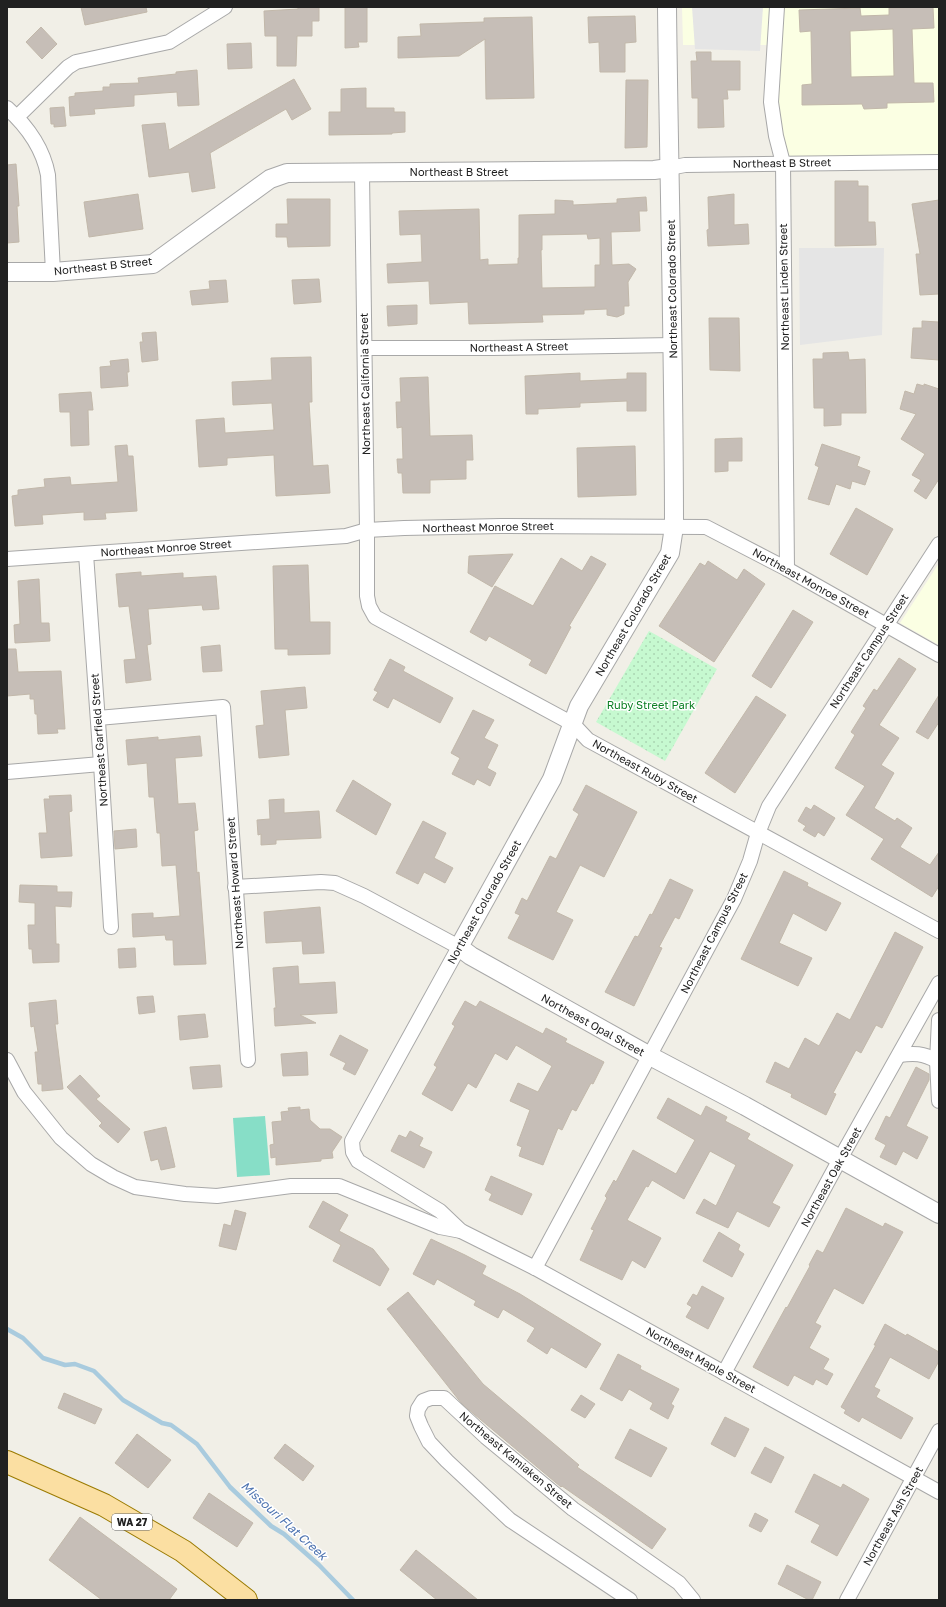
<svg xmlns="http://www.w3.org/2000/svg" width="946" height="1607" viewBox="0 0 946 1607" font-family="'Golos Text',sans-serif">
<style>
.education{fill:#fbffe3}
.park{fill:url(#park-dots)}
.pitch{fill:#87dec7}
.parking{fill:#e5e5e5}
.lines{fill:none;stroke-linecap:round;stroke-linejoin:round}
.stream{stroke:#a9cbde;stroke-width:4.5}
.building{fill:#c6beb7;stroke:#c2b8aa;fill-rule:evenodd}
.minor-casing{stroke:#a8a8a8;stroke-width:16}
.tertiary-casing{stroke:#a8a8a8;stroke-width:20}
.primary-casing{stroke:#9b7b02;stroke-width:24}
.minor{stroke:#fff;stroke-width:14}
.tertiary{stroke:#fff;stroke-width:18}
.primary{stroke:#fbdfa2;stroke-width:22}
.labels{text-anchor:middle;stroke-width:3;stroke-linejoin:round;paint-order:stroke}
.shield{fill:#fff;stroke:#646464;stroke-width:1}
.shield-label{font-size:10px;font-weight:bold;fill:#212121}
.street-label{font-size:11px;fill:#212121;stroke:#fff}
.park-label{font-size:11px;fill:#0d8025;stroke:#fff}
.water-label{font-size:12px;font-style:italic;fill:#4d73b0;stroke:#fff}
</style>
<defs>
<pattern id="park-dots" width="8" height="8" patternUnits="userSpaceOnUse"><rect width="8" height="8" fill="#c6f9d0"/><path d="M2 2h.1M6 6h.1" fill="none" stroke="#aad5b2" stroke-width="1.8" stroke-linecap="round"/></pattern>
</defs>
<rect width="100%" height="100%" fill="#f1efe7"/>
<g class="education">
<polygon points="682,7 939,7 939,156 787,157 776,102 779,45 683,45"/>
<polygon points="939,563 939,645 900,623"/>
</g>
<polygon class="park" points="649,631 717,669 665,761 596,722"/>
<polygon class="pitch" points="265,1116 270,1175 237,1177 233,1118"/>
<g class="parking">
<polygon points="692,7 763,7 760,51 695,49"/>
<polygon points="799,248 884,248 882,335 800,345"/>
</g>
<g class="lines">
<polyline class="stream" points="7,1329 23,1338 43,1358 65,1365 75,1364 94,1371 123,1400 162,1423 171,1425 197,1444 230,1487 271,1526 284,1534 319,1565 353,1600"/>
</g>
<g class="building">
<polygon points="81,7 146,7 147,12 85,25"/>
<polygon points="298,7 319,7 319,21 312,21 312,36 297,36 296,66 277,66 277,36 265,36 264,11 298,9"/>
<polygon points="345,7 367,7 367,42 358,42 359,47 345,48"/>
<path d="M933,7L934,28L912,29L914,83H933L934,102L887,103V108L864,109L862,104L802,105V85L812,84L811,31L800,32L799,10L860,8L861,16L889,15V8ZM893,29L894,76L851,77L850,31Z"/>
<polygon points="635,16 636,42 625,43 625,72 600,72 599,42 589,43 588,17"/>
<polygon points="532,17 534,98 486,99 485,39 459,56 398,58 398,37 421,36 420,24 484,22 484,18"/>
<polygon points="41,27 57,44 42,59 26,42"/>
<polygon points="251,43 252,68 228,69 227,44"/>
<polygon points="696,52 711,52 711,61 740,61 740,90 727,90 728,99 723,99 724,127 698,128 698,98 692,98 691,61 697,61"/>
<polygon points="197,70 199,105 178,106 177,92 134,95 134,106 94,109 95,114 70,116 69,97 75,96 75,93 103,91 103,87 110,87 110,84 139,83 138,78 176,74 176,72"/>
<polygon points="294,79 311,109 292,120 286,109 210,153 215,188 192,192 189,172 149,177 142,125 165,123 169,150"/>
<polygon points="626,80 648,80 647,147 625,148"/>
<polygon points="366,88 366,108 394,108 394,112 405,112 405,132 392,133 392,134 329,135 329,112 341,112 341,89"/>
<polygon points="64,107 66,126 54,127 54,124 51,124 50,108"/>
<polygon points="16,164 19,206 17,206 19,242 7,243 7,165"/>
<polygon points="835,181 858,181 858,186 868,186 868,222 875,222 876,245 835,246"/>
<polygon points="138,194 143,229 89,237 84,202"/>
<polygon points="734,194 734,225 748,224 749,244 708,246 707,230 709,229 708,197"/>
<path d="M646,197L647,211H639L640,231L611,232L612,265L629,264L636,269L628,282L629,306H624V314L617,317L607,315V309L584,310V314L542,315L543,322L469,324L468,302L430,304L429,281L388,283L387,264L422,262L421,234L400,235L399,211L479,209L480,260L488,259V265L518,264V258H519V215L555,214V200L573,201V205L617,203V199ZM587,234L588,239L600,238V265H595V287L542,288L541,250H542V235Z"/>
<polygon points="287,199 330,199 330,246 288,247 287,237 276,237 276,224 288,224"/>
<polygon points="939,200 939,294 920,295 916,254 920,254 912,204"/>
<polygon points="319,279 321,302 294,304 292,280"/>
<polygon points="226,280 228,302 192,305 190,291 210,289 209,281"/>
<polygon points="417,305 417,324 388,326 387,306"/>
<polygon points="709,318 739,318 740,371 710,370"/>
<polygon points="922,321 939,322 939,360 911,358 913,328 922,328"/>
<polygon points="156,332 158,360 142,362 140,342 143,342 142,333"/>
<polygon points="848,352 849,360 865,359 866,413 841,413 841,425 824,426 824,408 814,408 813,359 823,359 823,353"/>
<polygon points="311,357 312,402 309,402 313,466 328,465 330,493 276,496 274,455 227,458 227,465 199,467 196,420 224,418 225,433 274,430 272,403 233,405 232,382 272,380 271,358"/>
<polygon points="128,359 129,372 127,372 128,386 101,388 100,367 111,366 110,361"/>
<polygon points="580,373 580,381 627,379 627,373 646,373 646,411 627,411 627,401 580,403 580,407 538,409 538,414 526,414 525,376"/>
<polygon points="428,377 430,436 472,435 473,460 466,460 466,479 430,480 430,493 403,493 402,473 398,473 397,459 403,459 402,427 397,428 396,402 401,402 400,378"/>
<polygon points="917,384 924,386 924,384 939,389 939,479 926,499 914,491 921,480 912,475 925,454 901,439 916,414 900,409 905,391 914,394"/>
<polygon points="91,392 93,410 88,410 89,445 71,446 70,412 60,412 59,394"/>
<polygon points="742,438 742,461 728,461 728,471 715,472 715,439"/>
<polygon points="822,444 860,457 857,466 870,471 865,485 852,481 850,489 836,484 829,505 808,499 819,467 815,465"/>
<polygon points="127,445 128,456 133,456 137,511 105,513 106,519 84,520 84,512 42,515 43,524 15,526 12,496 18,495 18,490 45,487 44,479 70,477 71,485 118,482 115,446"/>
<polygon points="635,446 636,495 578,497 577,448"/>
<polygon points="856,508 893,529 867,575 830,554"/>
<polygon points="513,554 492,587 468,573 469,556"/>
<polygon points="591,556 606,564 569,626 571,627 546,674 529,665 532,660 489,636 486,641 470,632 495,586 533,606 561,558 582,571"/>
<polygon points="708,561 737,580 744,569 765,584 714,662 659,626 700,563 705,566"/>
<polygon points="308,565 310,622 330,622 330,654 288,655 288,649 275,649 273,566"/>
<polygon points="141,572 141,576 183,573 183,578 216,576 219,609 203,610 202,605 148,609 151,644 147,645 151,680 126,683 124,660 136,659 129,606 119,607 116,574"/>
<polygon points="39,579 41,623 49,623 50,641 15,643 14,625 20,624 18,581"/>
<polygon points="793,610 813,622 771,688 752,676"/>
<polygon points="220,645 222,671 203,672 201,647"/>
<polygon points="7,649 16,649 18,672 61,671 65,729 57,729 58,733 38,734 37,714 35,714 34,699 30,699 30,694 7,696"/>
<polygon points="899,658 916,669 879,725 899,738 881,765 894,773 874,808 895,821 897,818 912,828 900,847 930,865 939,852 939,886 932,897 871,859 884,839 846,815 865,786 835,768 855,735 851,732 866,708 863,706 874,689 877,691"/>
<polygon points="390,659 405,667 403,671 453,698 440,723 393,698 388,708 373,700 378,692 374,690"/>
<polygon points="305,687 307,708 285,710 289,755 259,758 256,726 264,725 261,691"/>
<polygon points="939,695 939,722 928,739 916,732"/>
<polygon points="756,696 786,715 735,793 705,773"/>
<polygon points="473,710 494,720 484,738 498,745 487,768 496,773 490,786 477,779 474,785 452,774 460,758 451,753"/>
<polygon points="200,736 202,756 175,758 178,804 195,803 198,830 194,831 197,873 199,872 206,964 174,965 173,940 166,940 165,935 133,937 132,914 153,913 153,918 180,916 176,865 162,866 160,833 157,833 154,797 149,797 147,763 128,765 126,740 158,737 158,740"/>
<polygon points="353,780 391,804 376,835 336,811"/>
<polygon points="586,785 637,812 604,877 580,865 556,912 573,920 553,960 508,938 520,915 515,913 522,898 527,901 550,856 556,859 579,814 573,810"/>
<polygon points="71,795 72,811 69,812 72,856 41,858 39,833 47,833 44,799 50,799 49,796"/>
<polygon points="284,799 284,813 319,811 321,838 276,840 276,844 261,845 261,834 258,835 257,820 270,819 269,800"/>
<polygon points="814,805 835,818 824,836 818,832 815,837 803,830 806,826 798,821 806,807 811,810"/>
<polygon points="423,821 446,833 434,858 453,868 445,883 424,872 418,884 396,873"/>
<polygon points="136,829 137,847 115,849 114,831"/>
<polygon points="784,871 808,883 807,886 841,903 826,931 793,913 779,943 812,958 798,986 741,959"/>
<polygon points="670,879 693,890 679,919 675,917 659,947 662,948 634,1006 605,992 635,936 638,937 650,914 652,915"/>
<polygon points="20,885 57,886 57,892 72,892 71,907 55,906 56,944 59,944 59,962 33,963 32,949 29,949 28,925 35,925 35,903 19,902"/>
<polygon points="320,907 324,953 303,954 302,941 266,943 264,912"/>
<polygon points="895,932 923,947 882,1028 876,1025 861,1053 856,1050 833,1093 836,1094 826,1115 791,1097 792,1094 766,1082 775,1062 789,1069 805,1038 819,1046 837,1013 850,1020"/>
<polygon points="135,948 136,967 119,968 118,949"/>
<polygon points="298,966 299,984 335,982 337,1013 300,1015 316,1023 275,1026 274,1008 276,1008 273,968"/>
<polygon points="153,996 155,1012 139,1014 137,997"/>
<polygon points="56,1000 58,1024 55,1024 63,1089 42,1091 42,1084 38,1084 35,1052 38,1052 34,1026 31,1027 29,1003"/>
<polygon points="465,1001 476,1007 480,1001 543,1034 546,1028 567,1039 565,1042 604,1062 593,1084 591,1083 576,1111 572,1109 562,1130 558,1128 543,1165 519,1156 522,1147 517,1145 530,1110 510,1101 518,1083 538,1092 552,1066 516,1045 507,1060 495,1053 476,1088 468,1083 452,1111 422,1094 437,1067 434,1065 455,1026 452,1024"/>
<polygon points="205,1014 208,1037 180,1040 178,1016"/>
<polygon points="340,1035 368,1050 355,1075 343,1069 346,1063 330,1055"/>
<polygon points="307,1052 308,1075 283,1076 281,1054"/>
<polygon points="220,1065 222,1087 193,1089 190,1067"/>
<polygon points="916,1067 929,1074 929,1080 906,1126 928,1137 917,1159 903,1151 896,1165 880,1157 886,1145 875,1139 886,1116 890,1118"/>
<polygon points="80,1075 100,1096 96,1099 130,1129 118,1143 99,1126 102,1123 67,1087"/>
<polygon points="668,1098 701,1116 706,1106 727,1117 725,1121 750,1134 747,1139 793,1165 772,1203 780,1207 769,1227 737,1211 728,1228 696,1213 704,1199 716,1206 736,1165 710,1151 684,1199 652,1180 648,1187 646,1186 627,1220 661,1238 645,1268 632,1260 622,1280 580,1260 594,1230 591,1229 607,1198 605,1196 614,1180 616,1182 633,1150 676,1174 695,1140 657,1118"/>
<polygon points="300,1107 300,1110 309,1109 310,1120 320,1129 330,1129 342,1137 332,1152 333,1158 321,1159 321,1161 276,1165 276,1157 271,1158 270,1145 274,1144 272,1122 282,1121 281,1112 289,1111 288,1108"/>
<polygon points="166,1127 175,1167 161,1170 158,1159 151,1161 144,1132"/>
<polygon points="410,1131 423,1138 419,1146 432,1152 424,1168 391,1151 399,1135 406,1138"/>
<polygon points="491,1176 532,1194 522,1215 489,1200 492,1194 485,1190"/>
<polygon points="323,1201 348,1215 339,1231 373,1249 389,1269 380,1286 333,1261 341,1245 309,1227"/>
<polygon points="846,1208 883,1227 885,1223 903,1232 863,1304 834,1288 815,1323 821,1326 809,1348 829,1359 823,1369 833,1374 827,1385 816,1379 813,1385 794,1375 788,1386 753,1367 786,1307 787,1308 810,1266 809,1265 817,1250 823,1253"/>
<polygon points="235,1210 246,1213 236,1250 219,1246 224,1224 231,1226"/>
<polygon points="719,1232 740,1245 738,1250 744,1254 732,1277 703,1261"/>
<polygon points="431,1239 465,1255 486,1266 482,1274 520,1294 601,1344 586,1368 551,1347 547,1354 527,1341 535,1328 503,1309 498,1318 474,1305 476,1301 437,1279 434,1285 413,1274"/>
<polygon points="702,1286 724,1298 708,1329 686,1317 692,1307 687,1304 693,1294 697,1296"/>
<polygon points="408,1292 483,1384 579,1465 577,1467 666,1529 652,1549 562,1486 561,1487 462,1404 387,1309"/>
<polygon points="885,1324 906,1336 907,1334 939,1352 939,1361 929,1379 890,1357 874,1387 880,1390 876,1397 913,1418 901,1439 862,1417 859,1422 844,1413 846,1410 841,1407 876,1345 874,1345"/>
<polygon points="618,1354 641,1366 640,1369 679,1389 671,1404 674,1406 668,1419 650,1409 653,1403 629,1389 622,1401 600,1389"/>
<polygon points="64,1393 102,1409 95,1424 58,1408"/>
<polygon points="581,1395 595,1404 585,1418 571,1410"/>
<polygon points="725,1417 749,1429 735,1457 711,1444"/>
<polygon points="630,1429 667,1448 651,1477 615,1458"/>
<polygon points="137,1434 171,1460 148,1488 115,1463"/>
<polygon points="285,1444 314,1466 303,1481 274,1458"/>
<polygon points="765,1447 784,1457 771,1483 751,1473"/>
<polygon points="814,1474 841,1488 843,1484 869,1499 837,1556 811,1542 820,1525 795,1512"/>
<polygon points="209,1493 253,1523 237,1547 193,1518"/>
<polygon points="755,1513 768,1520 761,1532 749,1526"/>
<polygon points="80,1517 177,1589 169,1600 102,1600 49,1560"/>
<polygon points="416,1550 478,1600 437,1600 400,1570"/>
<polygon points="787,1565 821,1582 812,1600 809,1600 778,1584"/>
</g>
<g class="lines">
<defs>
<g id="minor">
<polyline points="777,7 771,102 776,136 783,163 787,569"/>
<path d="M7,108C27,126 43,148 48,175L53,272"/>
<polyline points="17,117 68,67 76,62 169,42 225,7"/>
<polyline points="669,168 685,165 939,162"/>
<polyline points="362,173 367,530 367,596 369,606 375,617 573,724 588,740 939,931"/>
<polyline points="365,348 492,348 673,345"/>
<polyline points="86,554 101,764 111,927"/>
<polyline points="7,559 346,536 367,530 404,528 501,526 706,527 787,569 939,655"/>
<polyline points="98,718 223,707 248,1060"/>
<polyline points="7,772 101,764"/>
<polyline points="235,887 321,882 335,883 364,896 459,947 352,1141 353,1152 358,1161 440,1211 461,1231 535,1268 939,1492"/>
<polyline points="939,1020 937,1061 939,1101"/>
<path d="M899,1055C914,1053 923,1053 937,1061"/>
<polyline points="7,1060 24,1092 61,1138 91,1164 113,1177 135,1187 185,1194 217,1196 291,1186 339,1186 440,1227 461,1231"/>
<polyline points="535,1268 734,899 750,861 758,833 769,806 939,544"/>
<polyline points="724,1373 840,1159 939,983"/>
<polyline points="630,1600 510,1520 447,1461 429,1442 421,1426 417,1416 418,1409 423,1401 431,1398 444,1398 486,1437 573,1509 679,1583 693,1600"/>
<polyline points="847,1600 939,1431"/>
</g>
<g id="tertiary">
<path d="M667,7C669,181 674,354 674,527L670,553L579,706L552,779L459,947L471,956L650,1056L745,1106L939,1214"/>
<polyline points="7,272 53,272 153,264 270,179 287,173 654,170 669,168"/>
</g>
<polyline id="primary" points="7,1462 104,1505 183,1551 246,1600"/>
</defs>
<use href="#minor" class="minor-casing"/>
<use href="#tertiary" class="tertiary-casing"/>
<use href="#primary" class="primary-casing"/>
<use href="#minor" class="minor"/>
<use href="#tertiary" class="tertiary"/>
<use href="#primary" class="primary"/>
</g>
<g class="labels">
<rect class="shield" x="112" y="1514" width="40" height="16" rx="3"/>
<g class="shield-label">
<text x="132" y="1526">WA 27</text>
</g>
<g class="street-label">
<text transform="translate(782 163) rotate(-1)" y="4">Northeast B Street</text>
<text x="459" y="176">Northeast B Street</text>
<text transform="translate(103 266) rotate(-6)" y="4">Northeast B Street</text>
<text transform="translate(784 287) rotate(-91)" y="4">Northeast Linden Street</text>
<text transform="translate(672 289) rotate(-91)" y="4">Northeast Colorado Street</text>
<text transform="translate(519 347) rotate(-1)" y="4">Northeast A Street</text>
<text transform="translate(365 384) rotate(-91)" y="4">Northeast California Street</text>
<text transform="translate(488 527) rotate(-1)" y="4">Northeast Monroe Street</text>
<text transform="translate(166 548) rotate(-4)" y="4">Northeast Monroe Street</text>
<text transform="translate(811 583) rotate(29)" y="4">Northeast Monroe Street</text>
<text transform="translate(633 615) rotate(-60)" y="4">Northeast Colorado Street</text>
<text transform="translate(869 651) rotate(-57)" y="4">Northeast Campus Street</text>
<text transform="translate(99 740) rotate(-94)" y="4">Northeast Garfield Street</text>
<text transform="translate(645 771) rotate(29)" y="4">Northeast Ruby Street</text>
<text transform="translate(235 883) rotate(-94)" y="4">Northeast Howard Street</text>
<text transform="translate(484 902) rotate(-61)" y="4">Northeast Colorado Street</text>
<text transform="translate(714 933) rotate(-63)" y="4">Northeast Campus Street</text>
<text transform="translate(593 1025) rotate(29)" y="4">Northeast Opal Street</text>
<text transform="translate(831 1177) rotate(-61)" y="4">Northeast Oak Street</text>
<text transform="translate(701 1360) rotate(29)" y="4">Northeast Maple Street</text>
<text transform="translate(516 1460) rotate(40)" y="4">Northeast Kamiaken Street</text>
<text transform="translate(893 1516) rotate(-61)" y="4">Northeast Ash Street</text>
</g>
<g class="park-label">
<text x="651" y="709">Ruby Street Park</text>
</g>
<g class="water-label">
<text transform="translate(284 1521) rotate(42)" y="4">Missouri Flat Creek</text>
</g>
</g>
<rect width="946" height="1607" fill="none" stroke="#212121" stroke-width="16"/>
</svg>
